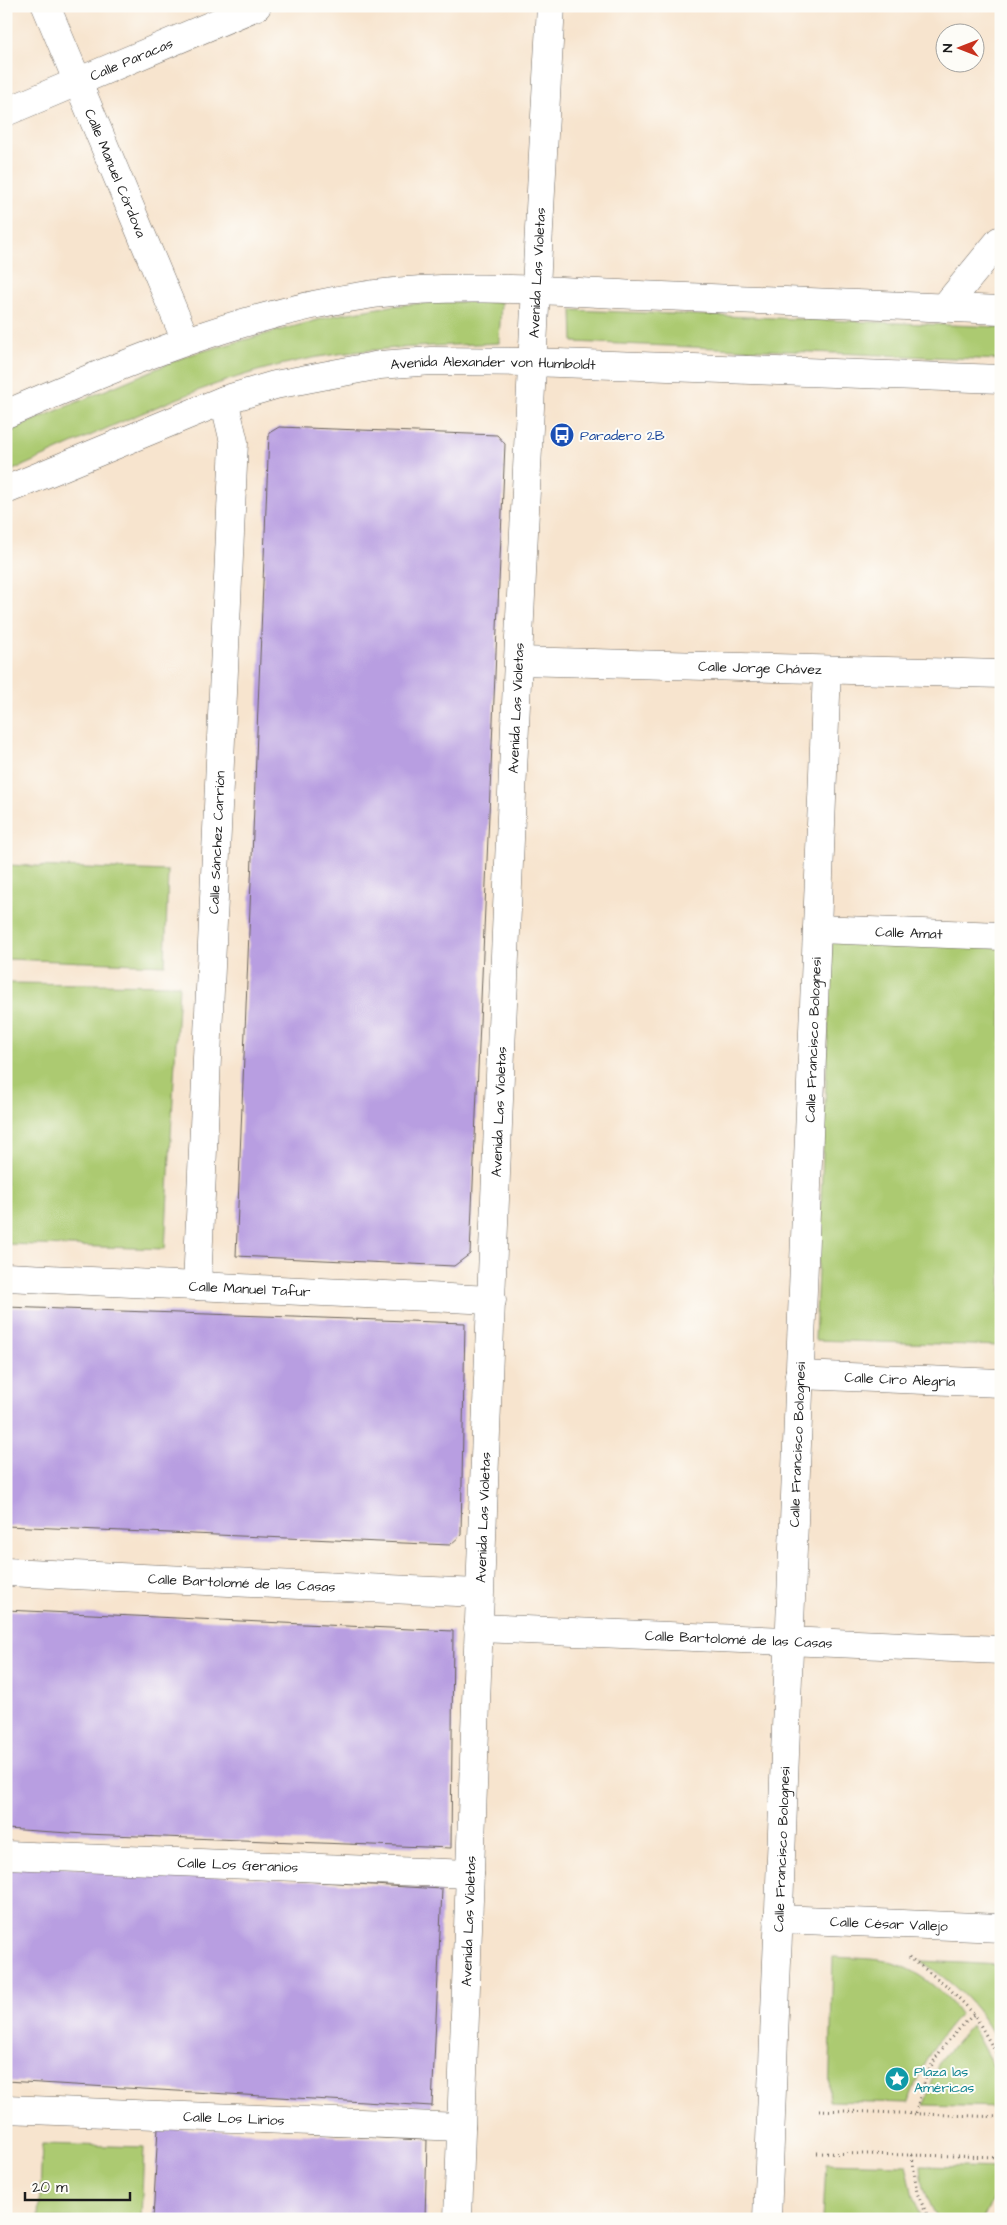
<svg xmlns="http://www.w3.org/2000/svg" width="1007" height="2225" viewBox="0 0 1007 2225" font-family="'Architects Daughter',sans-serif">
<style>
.green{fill:#acca71;stroke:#647346}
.building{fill:#b89ee1}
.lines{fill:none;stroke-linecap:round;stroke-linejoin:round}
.minor-casing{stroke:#69625a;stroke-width:29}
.major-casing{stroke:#69625a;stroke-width:29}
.path{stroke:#69625a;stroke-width:3;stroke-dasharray:1 4;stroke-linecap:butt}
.minor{stroke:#fff;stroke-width:28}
.major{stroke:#fff;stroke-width:28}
.labels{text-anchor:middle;stroke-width:4;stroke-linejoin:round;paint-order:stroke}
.street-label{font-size:14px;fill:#1c1c1c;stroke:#fdfcf7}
.transit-label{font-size:14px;fill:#164399;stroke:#fdfcf7;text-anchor:start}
.culture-label{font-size:14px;fill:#0d838f;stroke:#fdfcf7;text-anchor:start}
</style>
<rect width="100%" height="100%" fill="#fdfcf7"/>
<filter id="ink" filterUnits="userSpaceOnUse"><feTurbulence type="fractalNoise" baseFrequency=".02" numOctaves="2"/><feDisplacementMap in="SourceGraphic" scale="10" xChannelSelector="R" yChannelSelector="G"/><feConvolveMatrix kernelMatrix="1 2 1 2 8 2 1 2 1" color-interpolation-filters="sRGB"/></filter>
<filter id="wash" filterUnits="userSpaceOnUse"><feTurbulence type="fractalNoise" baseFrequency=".0096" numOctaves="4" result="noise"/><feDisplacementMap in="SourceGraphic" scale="20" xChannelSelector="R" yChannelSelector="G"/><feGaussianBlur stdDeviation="1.12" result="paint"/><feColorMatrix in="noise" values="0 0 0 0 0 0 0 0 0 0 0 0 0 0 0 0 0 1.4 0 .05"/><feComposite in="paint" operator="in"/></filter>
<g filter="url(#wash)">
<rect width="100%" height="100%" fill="#f7e4ce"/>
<g class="green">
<path d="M437,302H501L499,343C439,346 378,347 318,357C209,376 107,430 6,473V432L189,355L336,315L391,306Z"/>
<polygon points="572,310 1001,327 1001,360 573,342"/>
<polygon points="6,865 168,871 165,965 6,959"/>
<polygon points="832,941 1001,947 1001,1346 815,1340"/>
<polygon points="6,983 179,985 165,1249 6,1244"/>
<path d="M833,1957C849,1958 865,1958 880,1960C910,1964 944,1990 960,2014C935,2041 919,2068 909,2103L829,2101Z"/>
<path d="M921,1961L1001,1965V2048C980,2007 958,1986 921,1961Z"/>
<polygon points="971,2025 1000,2079 1001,2107 924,2105 939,2062"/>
<polygon points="42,2144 144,2147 141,2219 39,2219"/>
<polygon points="826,2163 906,2165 913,2196 922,2219 823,2219"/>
<path d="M921,2166L1000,2168L998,2186L983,2219H938C928,2202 922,2186 921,2166Z"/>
</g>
<g id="blocks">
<g class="building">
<polygon points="279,427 497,435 505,444 470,1254 454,1266 236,1256 269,433"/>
<polygon points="6,1307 465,1323 461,1535 450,1545 6,1526"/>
<polygon points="6,1610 453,1631 451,1848 85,1834 6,1829"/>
<polygon points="6,1864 442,1889 432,2106 6,2081"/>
<polygon points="158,2128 427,2140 425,2219 153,2219"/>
</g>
</g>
</g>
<g filter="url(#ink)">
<use href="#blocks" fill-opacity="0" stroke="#69625a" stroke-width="1"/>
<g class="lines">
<defs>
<g id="minor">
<path id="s1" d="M46,6L186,341"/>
<path id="s2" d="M6,112L257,6"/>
<polyline points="944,308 999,241"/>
<path id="s3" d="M519,661L1001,674"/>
<path id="s4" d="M817,929L1001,936"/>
<path id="s5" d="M6,1277L492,1300"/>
<path id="s6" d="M197,1286L234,442L224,400"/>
<path id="s7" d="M799,1375L1001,1383"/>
<path id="s8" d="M6,1572L479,1593"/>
<path id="s9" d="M478,1628L1001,1650"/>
<path id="s10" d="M6,1855L470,1874"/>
<path id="s11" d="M778,1919L1001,1928"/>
<path id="s12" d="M6,2109L461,2127"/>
<path id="s13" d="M458,2219C483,1481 510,743 551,6"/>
<path id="s14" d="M767,2219L827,670"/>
</g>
<g id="major">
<path d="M6,414C125,363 244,312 374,294C461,283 551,291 639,295C759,300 880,305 1001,310"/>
<path id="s15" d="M6,490L224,400L275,385L380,365L431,361L531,362L1001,379"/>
</g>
</defs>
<use href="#minor" class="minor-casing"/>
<use href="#major" class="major-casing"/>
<g class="path">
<polyline points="909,1957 946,1985 974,2014 1001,2062"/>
<polyline points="819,2110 1001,2117"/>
<path d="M916,2113C927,2063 938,2050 974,2014"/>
<polyline points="817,2153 1001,2157"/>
<polyline points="912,2155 917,2193 929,2219"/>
<polyline points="996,2219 1001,2208"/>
</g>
<use href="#minor" class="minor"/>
<use href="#major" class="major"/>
</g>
</g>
<defs>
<symbol id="bus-disc" viewBox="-11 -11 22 22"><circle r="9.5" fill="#1a4fb4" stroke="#fdfcf7"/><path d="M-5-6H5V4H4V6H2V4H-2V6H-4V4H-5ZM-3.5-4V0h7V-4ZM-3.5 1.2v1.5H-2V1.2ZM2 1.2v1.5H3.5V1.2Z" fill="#fff"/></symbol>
<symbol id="sight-disc" viewBox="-11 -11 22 22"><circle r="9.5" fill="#0f9aa8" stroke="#fdfcf7"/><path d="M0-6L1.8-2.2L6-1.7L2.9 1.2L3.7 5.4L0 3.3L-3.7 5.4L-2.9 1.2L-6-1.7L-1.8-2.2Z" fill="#fff"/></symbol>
</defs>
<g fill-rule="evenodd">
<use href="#bus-disc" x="548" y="421" width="28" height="28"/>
<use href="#sight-disc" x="883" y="2065" width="28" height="28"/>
</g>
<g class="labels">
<g class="street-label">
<text dy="5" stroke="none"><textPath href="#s2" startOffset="136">Calle Paracas</textPath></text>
<text dy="5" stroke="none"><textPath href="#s1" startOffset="181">Calle Manuel Córdova</textPath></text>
<text dy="5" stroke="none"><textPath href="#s13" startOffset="1948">Avenida Las Violetas</textPath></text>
<text dy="5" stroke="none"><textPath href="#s15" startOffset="509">Avenida Alexander von Humboldt</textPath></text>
<text dy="5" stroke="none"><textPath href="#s3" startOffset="241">Calle Jorge Chávez</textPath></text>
<text dy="5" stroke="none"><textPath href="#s13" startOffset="1512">Avenida Las Violetas</textPath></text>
<text dy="5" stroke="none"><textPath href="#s6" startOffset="444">Calle Sánchez Carrión</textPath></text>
<text dy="5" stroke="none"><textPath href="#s4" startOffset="92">Calle Amat</textPath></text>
<text dy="5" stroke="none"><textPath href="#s14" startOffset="1180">Calle Francisco Bolognesi</textPath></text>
<text dy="5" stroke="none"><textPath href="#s13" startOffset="1108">Avenida Las Violetas</textPath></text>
<text dy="5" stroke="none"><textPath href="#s5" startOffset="244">Calle Manuel Tafur</textPath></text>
<text dy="5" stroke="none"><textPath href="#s7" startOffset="101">Calle Ciro Alegría</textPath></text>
<text dy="5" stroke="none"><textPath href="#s14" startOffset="775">Calle Francisco Bolognesi</textPath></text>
<text dy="5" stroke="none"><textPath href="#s13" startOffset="702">Avenida Las Violetas</textPath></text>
<text dy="5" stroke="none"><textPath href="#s8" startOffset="236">Calle Bartolomé de las Casas</textPath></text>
<text dy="5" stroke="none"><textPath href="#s9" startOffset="261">Calle Bartolomé de las Casas</textPath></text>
<text dy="5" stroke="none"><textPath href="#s14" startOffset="370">Calle Francisco Bolognesi</textPath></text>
<text dy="5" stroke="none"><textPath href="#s10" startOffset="232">Calle Los Geranios</textPath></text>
<text dy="5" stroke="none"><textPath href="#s13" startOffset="298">Avenida Las Violetas</textPath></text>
<text dy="5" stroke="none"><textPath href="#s11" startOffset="111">Calle César Vallejo</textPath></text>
<text dy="5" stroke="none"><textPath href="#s12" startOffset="228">Calle Los Lirios</textPath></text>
</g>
<g class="transit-label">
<text x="580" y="440">Paradero 2B</text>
</g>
<g class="culture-label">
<text x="914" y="2076">Plaza las<tspan x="914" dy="16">Américas</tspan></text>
</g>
</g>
<rect width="1007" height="2225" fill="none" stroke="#fdfcf7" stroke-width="25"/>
<g transform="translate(960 48) rotate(270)"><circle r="24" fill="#fdfcf7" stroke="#a3a29f"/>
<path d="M0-4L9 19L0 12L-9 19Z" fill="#c8321e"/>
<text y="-8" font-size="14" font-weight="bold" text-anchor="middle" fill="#1c1c1c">N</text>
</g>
<path d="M25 2192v8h105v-8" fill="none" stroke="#1c1c1c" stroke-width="2.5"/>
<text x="32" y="2192" font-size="15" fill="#1c1c1c" stroke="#fdfcf7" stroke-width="4" paint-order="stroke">20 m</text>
</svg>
